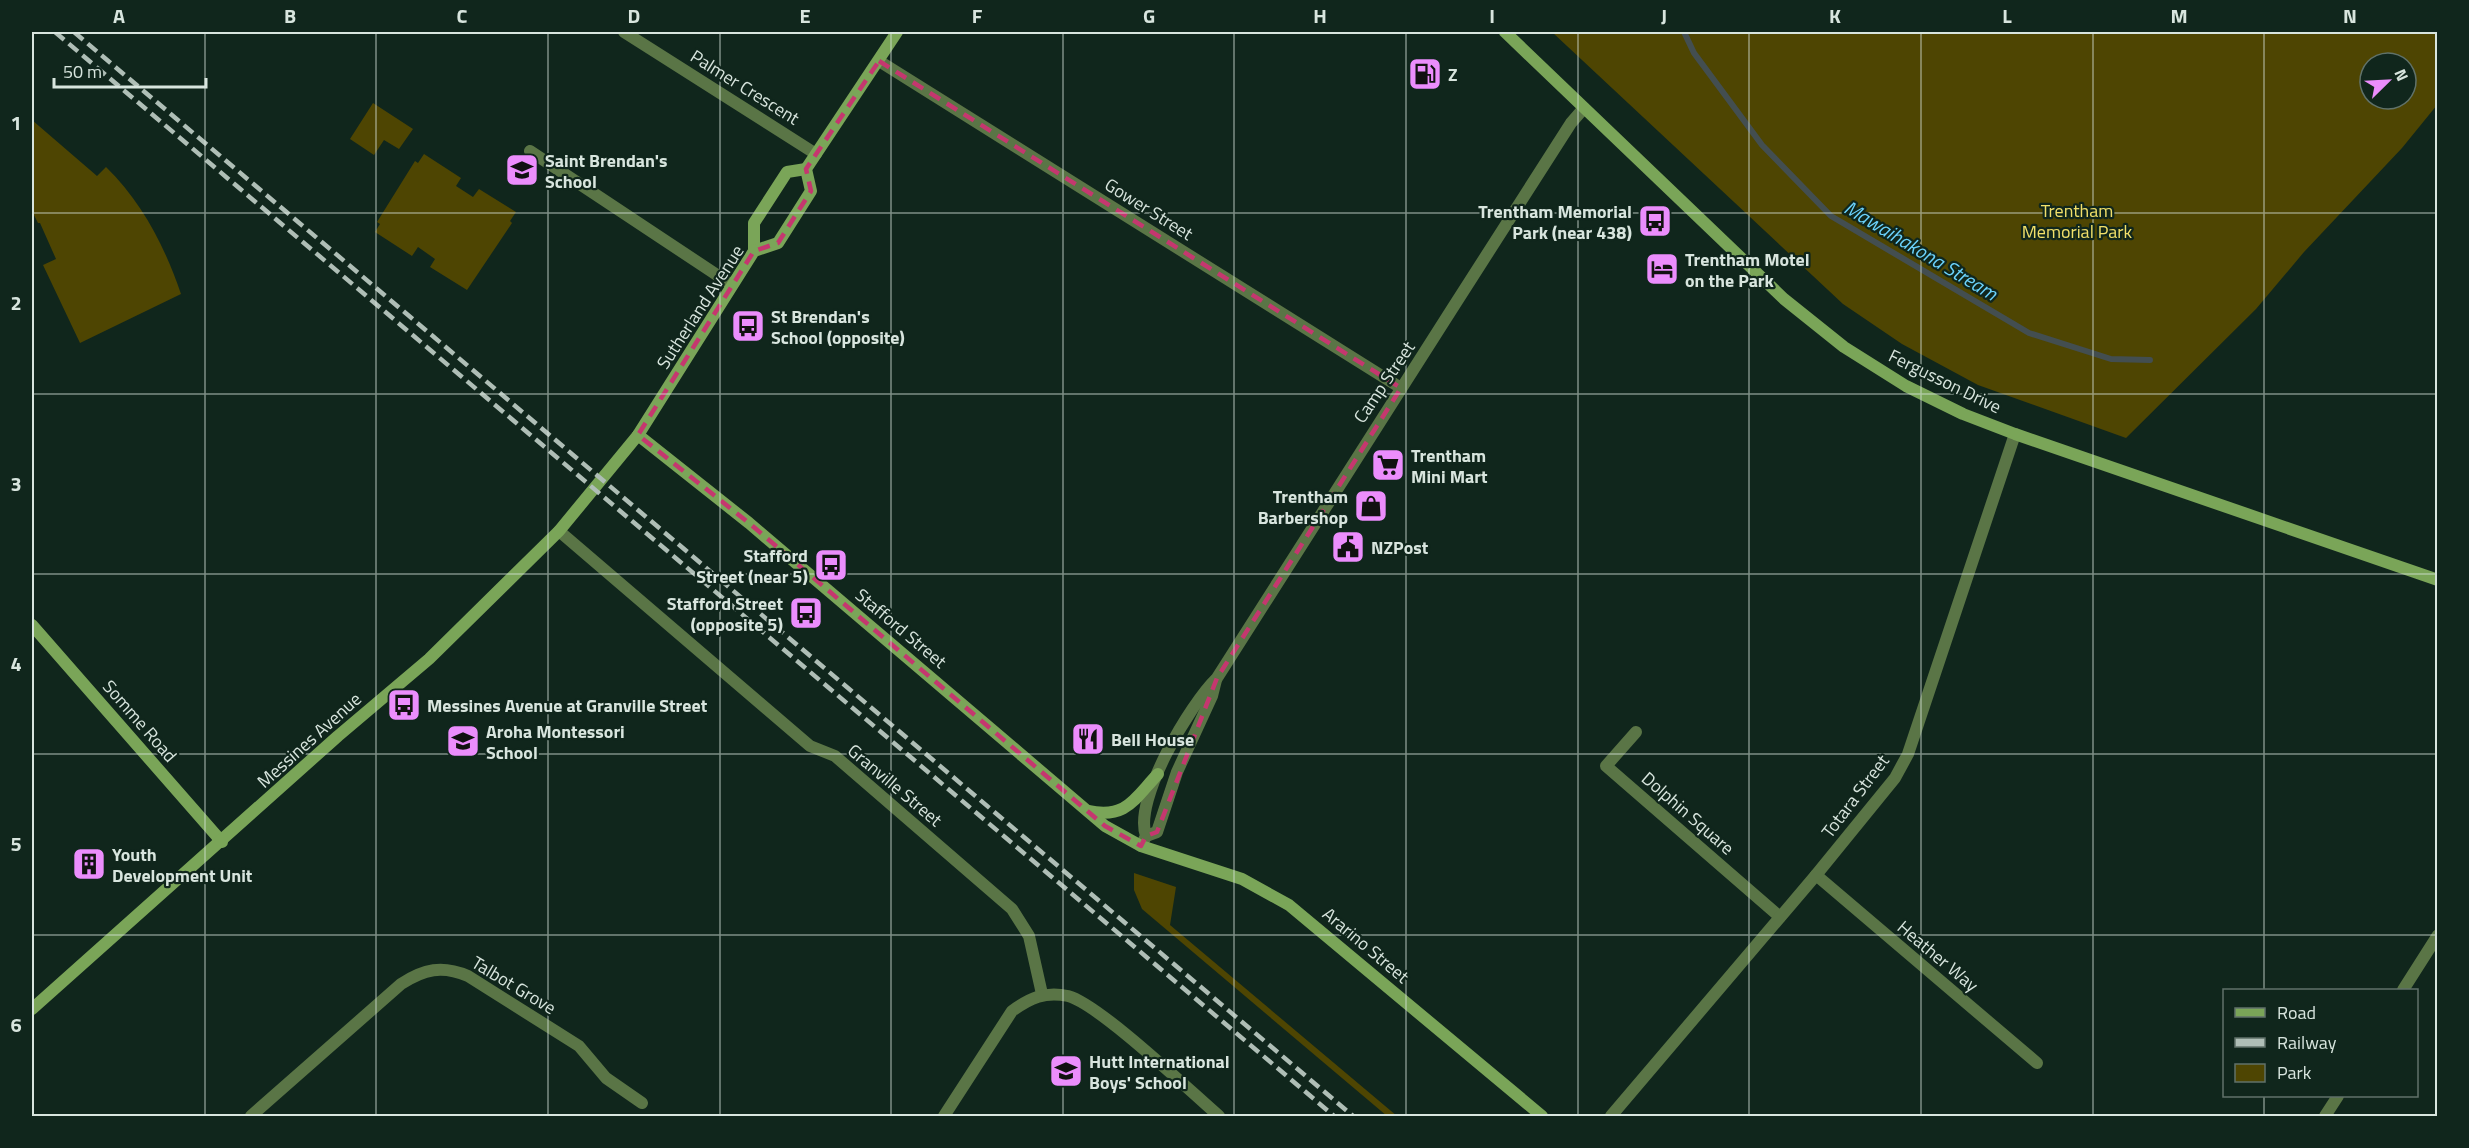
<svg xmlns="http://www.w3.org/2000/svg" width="2469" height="1148" font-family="'Titillium Web',sans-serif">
<rect width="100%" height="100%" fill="#10261c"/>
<!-- green -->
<g fill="#4e4502" fill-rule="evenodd">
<path d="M1552,32H2437V105L2402,148L2304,252L2256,309L2126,438L1978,385L1902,344L1843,304ZM2370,63H2406V99H2370Z"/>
<polygon points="373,103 413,129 399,149 384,140 374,155 350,139"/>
<path d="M32,120L97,176L106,167C142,202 165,247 181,294L80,343L43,265L56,259L40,223H38L32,211Z"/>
<polygon points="424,154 461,178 456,186 473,197 479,189 516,212 510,221 512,223 467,290 430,267 435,259 418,247 412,256 375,232 380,224 377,222 415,161 418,163"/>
<polygon points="1134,873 1176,887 1170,925 1397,1116 1387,1116 1142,909 1134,890"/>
</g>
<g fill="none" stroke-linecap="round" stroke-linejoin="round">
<!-- stream -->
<polyline stroke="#434e50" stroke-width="6" points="1684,32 1694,53 1762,145 1831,216 2029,333 2111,359 2150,360"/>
<!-- street -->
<g stroke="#5a7546" stroke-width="12">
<polyline points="624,32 816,154"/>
<polyline points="879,61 1401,388"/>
<polyline points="530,151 732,285"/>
<polyline points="559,531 810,746 835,756 1012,909 1029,936 1042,994"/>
<polyline points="1636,732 1606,766 1780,917"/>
<polyline points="1146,836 1157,832 1177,772 1212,696 1216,680"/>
<path d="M1141,846L1146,836C1133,800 1190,704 1217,678C1334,492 1453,308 1571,123L1584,108"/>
<polyline points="1816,875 2037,1063"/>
<polyline points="2403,990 2438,935"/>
<path d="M251,1116L401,984C424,969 442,965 468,976L579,1046L606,1078L642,1103"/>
<path d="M944,1116L1012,1011C1030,998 1045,991 1068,996C1099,1004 1190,1091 1219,1116"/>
<polyline points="1611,1116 1816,875 1895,778 1908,754 2015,434"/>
<polyline points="2325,1116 2338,1096"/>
</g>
<!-- secondary -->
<g stroke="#7aa558" stroke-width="12">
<polyline points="1505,32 1784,299 1844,347 1906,386 1963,414 2015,434 2438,580"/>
<polyline points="754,251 754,223 787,172 806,169"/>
<polyline points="638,435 749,523 1105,826 1141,846 1242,879 1289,905 1542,1116"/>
<polyline points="32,625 222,842"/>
<path d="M1088,811C1127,819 1134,799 1158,774"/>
<polyline points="32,1009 338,736 429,659 559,531 638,435 754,251 778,243 811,191 806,169 897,32"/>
</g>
<!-- rail -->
<g stroke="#afbeb6" stroke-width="4.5" stroke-dasharray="12 6" stroke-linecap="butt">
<polyline points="55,32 1334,1116"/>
<polyline points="74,32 1353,1116"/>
</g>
</g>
<!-- marked area -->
<path fill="none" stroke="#c5376f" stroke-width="4.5" stroke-dasharray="12 8" stroke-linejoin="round" d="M879,61L1401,388L1217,678L1157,832L1146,836L1141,846L1105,826L749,523L638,435L754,251L778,243L811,191L806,169Z"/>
<!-- grid -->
<path fill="none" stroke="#d8e5de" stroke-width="1.5" stroke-opacity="0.55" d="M205,32V1116M376,32V1116M548,32V1116M720,32V1116M891,32V1116M1063,32V1116M1234,32V1116M1406,32V1116M1578,32V1116M1749,32V1116M1921,32V1116M2093,32V1116M2264,32V990M32,213H2438M32,394H2438M32,574H2438M32,754H2438M32,935H2438M2264,1096V1116"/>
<!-- icons -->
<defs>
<symbol id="fuel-square" viewBox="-11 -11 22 22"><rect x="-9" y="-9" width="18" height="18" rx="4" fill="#eb8dfc" stroke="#10261c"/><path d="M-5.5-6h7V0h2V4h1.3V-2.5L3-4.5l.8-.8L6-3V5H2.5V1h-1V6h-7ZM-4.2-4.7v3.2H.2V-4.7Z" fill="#111"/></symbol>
<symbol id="school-square" viewBox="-11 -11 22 22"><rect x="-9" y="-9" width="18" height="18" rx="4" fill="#eb8dfc" stroke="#10261c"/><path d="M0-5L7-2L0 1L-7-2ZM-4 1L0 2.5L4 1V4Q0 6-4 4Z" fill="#111"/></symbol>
<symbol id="bus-square" viewBox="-11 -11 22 22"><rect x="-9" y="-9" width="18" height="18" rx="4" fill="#eb8dfc" stroke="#10261c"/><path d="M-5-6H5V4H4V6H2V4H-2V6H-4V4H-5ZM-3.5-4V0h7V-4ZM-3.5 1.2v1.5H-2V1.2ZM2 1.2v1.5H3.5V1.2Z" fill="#111"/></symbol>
<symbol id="hotel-square" viewBox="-11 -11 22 22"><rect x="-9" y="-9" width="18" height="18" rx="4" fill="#eb8dfc" stroke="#10261c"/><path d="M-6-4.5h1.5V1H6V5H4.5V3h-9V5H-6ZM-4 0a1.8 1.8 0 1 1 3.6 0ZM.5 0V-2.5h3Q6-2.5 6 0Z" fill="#111"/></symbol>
<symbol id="supermarket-square" viewBox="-11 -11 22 22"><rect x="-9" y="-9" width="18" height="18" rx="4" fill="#eb8dfc" stroke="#10261c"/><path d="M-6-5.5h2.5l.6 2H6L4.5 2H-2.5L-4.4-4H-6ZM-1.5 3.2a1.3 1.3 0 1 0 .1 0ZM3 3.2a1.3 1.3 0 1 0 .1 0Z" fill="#111"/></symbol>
<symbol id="shop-square" viewBox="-11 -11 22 22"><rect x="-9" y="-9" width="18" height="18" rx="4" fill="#eb8dfc" stroke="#10261c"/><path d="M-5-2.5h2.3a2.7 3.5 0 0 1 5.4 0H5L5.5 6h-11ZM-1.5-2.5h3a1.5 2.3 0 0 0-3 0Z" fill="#111"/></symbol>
<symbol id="civic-square" viewBox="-11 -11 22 22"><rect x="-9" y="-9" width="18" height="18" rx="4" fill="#eb8dfc" stroke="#10261c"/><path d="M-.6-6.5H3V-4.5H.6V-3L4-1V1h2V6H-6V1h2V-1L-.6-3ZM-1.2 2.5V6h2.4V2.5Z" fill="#111"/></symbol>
<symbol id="restaurant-square" viewBox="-11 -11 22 22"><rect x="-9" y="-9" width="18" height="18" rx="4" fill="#eb8dfc" stroke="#10261c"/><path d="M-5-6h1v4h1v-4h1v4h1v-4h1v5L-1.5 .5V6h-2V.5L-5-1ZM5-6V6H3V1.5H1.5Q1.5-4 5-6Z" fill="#111"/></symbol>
<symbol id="building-square" viewBox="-11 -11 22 22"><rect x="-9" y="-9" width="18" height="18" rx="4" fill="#eb8dfc" stroke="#10261c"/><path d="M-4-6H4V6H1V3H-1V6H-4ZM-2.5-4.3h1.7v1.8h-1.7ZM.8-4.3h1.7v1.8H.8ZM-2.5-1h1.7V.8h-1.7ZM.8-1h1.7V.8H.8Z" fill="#111"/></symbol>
</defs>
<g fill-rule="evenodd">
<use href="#fuel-square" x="1406" y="55" width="38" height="38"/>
<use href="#school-square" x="503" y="151" width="38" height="38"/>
<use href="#bus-square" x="1636" y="202" width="38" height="38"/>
<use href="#hotel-square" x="1643" y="250" width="38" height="38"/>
<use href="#bus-square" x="729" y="307" width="38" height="38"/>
<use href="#supermarket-square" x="1369" y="446" width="38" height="38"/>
<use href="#shop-square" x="1352" y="487" width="38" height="38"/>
<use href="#civic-square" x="1329" y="528" width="38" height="38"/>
<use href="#bus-square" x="812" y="546" width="38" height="38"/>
<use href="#bus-square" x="787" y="594" width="38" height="38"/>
<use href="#bus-square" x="385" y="686" width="38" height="38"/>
<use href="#restaurant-square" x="1069" y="720" width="38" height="38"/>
<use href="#school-square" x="444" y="722" width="38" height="38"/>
<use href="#building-square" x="70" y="845" width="38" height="38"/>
<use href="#school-square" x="1047" y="1052" width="38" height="38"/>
</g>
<g text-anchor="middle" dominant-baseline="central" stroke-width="4.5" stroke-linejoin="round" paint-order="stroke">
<!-- poi labels -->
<g font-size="18" font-weight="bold" fill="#d8e5de" stroke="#10261c" text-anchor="start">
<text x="1448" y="74">Z</text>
<text x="545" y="160">Saint Brendan's<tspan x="545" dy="21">School</tspan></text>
<text x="1632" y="211" text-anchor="end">Trentham Memorial<tspan x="1632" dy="21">Park (near 438)</tspan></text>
<text x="1685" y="259">Trentham Motel<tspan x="1685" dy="21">on the Park</tspan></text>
<text x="771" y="316">St Brendan's<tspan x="771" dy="21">School (opposite)</tspan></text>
<text x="1411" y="455">Trentham<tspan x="1411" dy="21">Mini Mart</tspan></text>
<text x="1348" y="496" text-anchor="end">Trentham<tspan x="1348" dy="21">Barbershop</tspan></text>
<text x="1371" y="547">NZPost</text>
<text x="808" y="555" text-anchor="end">Stafford<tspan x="808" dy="21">Street (near 5)</tspan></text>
<text x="783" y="603" text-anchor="end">Stafford Street<tspan x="783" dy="21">(opposite 5)</tspan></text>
<text x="427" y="705">Messines Avenue at Granville Street</text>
<text x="486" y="731">Aroha Montessori<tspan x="486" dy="21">School</tspan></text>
<text x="1111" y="739">Bell House</text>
<text x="112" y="854">Youth<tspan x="112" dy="21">Development Unit</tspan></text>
<text x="1089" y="1061">Hutt International<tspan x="1089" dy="21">Boys' School</tspan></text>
</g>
<!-- street labels -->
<g font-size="18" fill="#d8e5de" stroke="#10261c">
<text transform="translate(745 87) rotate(32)">Palmer Crescent</text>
<text transform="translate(1149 209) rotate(32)">Gower Street</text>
<text transform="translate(700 307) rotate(-57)">Sutherland Avenue</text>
<text transform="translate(1945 381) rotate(26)">Fergusson Drive</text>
<text transform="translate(1384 382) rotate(-56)">Camp Street</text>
<text transform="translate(901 628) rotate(40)">Stafford Street</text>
<text transform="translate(140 721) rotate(49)">Somme Road</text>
<text transform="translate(309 740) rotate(-42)">Messines Avenue</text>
<text transform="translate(895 785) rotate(40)">Granville Street</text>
<text transform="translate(1855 796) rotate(-53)">Totara Street</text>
<text transform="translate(1688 813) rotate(41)">Dolphin Square</text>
<text transform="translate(1366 945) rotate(40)">Ararino Street</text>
<text transform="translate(1938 956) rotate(40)">Heather Way</text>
<text transform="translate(514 985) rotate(31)">Talbot Grove</text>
</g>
<!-- park labels -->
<g font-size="18" fill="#f1e06a" stroke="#10261c">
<text x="2077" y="210">Trentham<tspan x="2077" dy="21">Memorial Park</tspan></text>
</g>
<!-- water labels -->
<g font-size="20" font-style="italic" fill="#6bd2fb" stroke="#10261c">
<text transform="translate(1921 250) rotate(31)">Mawaihakona Stream</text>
</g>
</g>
<!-- border -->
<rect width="2469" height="1148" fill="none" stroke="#10261c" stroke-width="66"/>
<!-- legend -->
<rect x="2223" y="989" width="195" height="108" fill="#10261c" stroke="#60726a" stroke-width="1.5"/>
<rect x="2235" y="1008" width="30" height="9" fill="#7aa558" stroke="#60726a" stroke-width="1.5"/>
<text x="2277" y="1019" font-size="18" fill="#d8e5de">Road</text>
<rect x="2235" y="1038" width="30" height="9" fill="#afbeb6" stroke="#60726a" stroke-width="1.5"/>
<text x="2277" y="1049" font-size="18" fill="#d8e5de">Railway</text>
<rect x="2235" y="1064" width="30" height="18" fill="#4e4502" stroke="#60726a" stroke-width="1.5"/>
<text x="2277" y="1079" font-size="18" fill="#d8e5de">Park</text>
<!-- north arrow -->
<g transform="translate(2388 81) rotate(66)"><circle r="28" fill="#10261c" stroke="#60726a" stroke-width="1.5"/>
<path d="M0-4.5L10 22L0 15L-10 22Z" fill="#eb8dfc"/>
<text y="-9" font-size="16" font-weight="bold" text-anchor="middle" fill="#d8e5de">N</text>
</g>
<!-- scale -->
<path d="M54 78v9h152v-9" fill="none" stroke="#d8e5de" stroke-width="3"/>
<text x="63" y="78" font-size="18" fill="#d8e5de" stroke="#10261c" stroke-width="4.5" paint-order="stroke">50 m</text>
<rect x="33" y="33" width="2403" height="1082" fill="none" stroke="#d8e5de" stroke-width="2"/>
<g font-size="20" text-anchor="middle" font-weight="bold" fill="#d8e5de">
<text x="119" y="23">A</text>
<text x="290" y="23">B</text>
<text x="462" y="23">C</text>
<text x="634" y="23">D</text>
<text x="805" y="23">E</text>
<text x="977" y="23">F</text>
<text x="1149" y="23">G</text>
<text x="1320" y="23">H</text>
<text x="1492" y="23">I</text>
<text x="1664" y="23">J</text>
<text x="1835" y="23">K</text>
<text x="2007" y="23">L</text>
<text x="2179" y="23">M</text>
<text x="2350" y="23">N</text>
<text x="16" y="130">1</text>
<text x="16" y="310">2</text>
<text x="16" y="491">3</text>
<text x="16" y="671">4</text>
<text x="16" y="851">5</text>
<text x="16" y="1032">6</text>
</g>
</svg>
